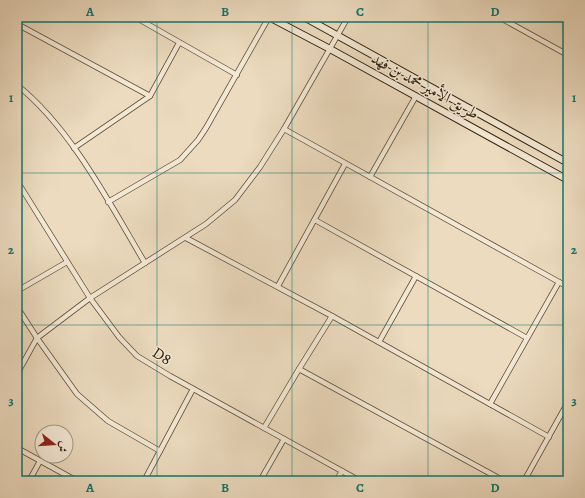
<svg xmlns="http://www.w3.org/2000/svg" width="585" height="498" font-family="Alegreya,Amiri,serif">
<rect width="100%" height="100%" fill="#ecdbbf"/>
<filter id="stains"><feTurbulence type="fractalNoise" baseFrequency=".005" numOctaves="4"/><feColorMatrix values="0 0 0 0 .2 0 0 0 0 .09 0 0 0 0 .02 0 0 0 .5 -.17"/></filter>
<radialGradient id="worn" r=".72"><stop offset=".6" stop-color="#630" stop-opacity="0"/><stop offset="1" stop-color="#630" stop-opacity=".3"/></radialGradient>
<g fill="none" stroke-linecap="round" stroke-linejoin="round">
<defs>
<g id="street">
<polyline points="135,17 237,75"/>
<polyline points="499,17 568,55"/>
<polyline points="17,24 150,96"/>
<path d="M17,85C71,128 110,204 145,263"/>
<polyline points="284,129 568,287"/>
<polyline points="74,148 150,96 179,43"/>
<polyline points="370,177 416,96"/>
<polyline points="17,181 90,298 119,337 137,356 170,376 360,481"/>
<polyline points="108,202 180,160 198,140 206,128 269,17"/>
<polyline points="315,220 527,338"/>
<polyline points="186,238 332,316 549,437"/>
<polyline points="278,286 345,164"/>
<polyline points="17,291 67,262"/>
<polyline points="17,307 37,338 77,394 108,421 160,451"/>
<polyline points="332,316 299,369 504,481"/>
<polyline points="379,342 416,276"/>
<polyline points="17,374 37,338 90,298 206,224 235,200 260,167 284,129 348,17"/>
<polyline points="490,404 559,282"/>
<polyline points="264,428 299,369"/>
<polyline points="17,448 77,481"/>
<polyline points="29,481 40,461"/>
<polyline points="144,481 193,389"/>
<polyline points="260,481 284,439"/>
<polyline points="336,481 342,471"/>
<polyline points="524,481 568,402"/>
</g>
<g id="secondary">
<polyline points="269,17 330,49 568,180"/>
<polyline points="304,17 568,163"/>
</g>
</defs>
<!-- street casing -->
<use href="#street" stroke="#604f39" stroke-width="6"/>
<!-- secondary casing -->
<use href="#secondary" stroke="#32200c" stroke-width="8"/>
<!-- street -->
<use href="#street" stroke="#f3e8d5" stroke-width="4.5"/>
<!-- secondary -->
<use href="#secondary" stroke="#f3e8d5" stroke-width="6"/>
</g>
<!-- grid -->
<path fill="none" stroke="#0f766e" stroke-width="1" stroke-opacity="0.55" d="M157,17V481M292,17V481M428,17V481M17,173H568M17,325H568"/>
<g text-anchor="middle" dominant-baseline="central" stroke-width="3" stroke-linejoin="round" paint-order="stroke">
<!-- street labels -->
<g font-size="16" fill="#32200c" stroke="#f3e8d5">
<text transform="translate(425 86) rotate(29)">طريق الأمير محمد بن فهد</text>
<text transform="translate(162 356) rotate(32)">D8</text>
</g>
</g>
<!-- margin -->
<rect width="585" height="498" fill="none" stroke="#ecdbbf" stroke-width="44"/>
<!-- north arrow -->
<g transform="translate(54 444) rotate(107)"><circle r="19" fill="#f3e8d5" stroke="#a69885"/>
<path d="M0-3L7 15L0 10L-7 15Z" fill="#8f2418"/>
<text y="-6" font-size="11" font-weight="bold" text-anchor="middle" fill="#32200c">ش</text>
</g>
<rect x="22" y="22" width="541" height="454" fill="none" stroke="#0f766e" stroke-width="1.5"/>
<g font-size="13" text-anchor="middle" font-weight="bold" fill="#0f766e">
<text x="90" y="16">A</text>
<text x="225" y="16">B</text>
<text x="360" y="16">C</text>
<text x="495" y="16">D</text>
<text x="11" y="102">1</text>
<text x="574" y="102">1</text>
<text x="11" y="254">2</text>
<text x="574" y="254">2</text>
<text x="11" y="405">3</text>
<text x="574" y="405">3</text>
<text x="90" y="492">A</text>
<text x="225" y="492">B</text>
<text x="360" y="492">C</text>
<text x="495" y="492">D</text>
</g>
<rect width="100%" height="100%" filter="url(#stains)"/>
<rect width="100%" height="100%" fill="url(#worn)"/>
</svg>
